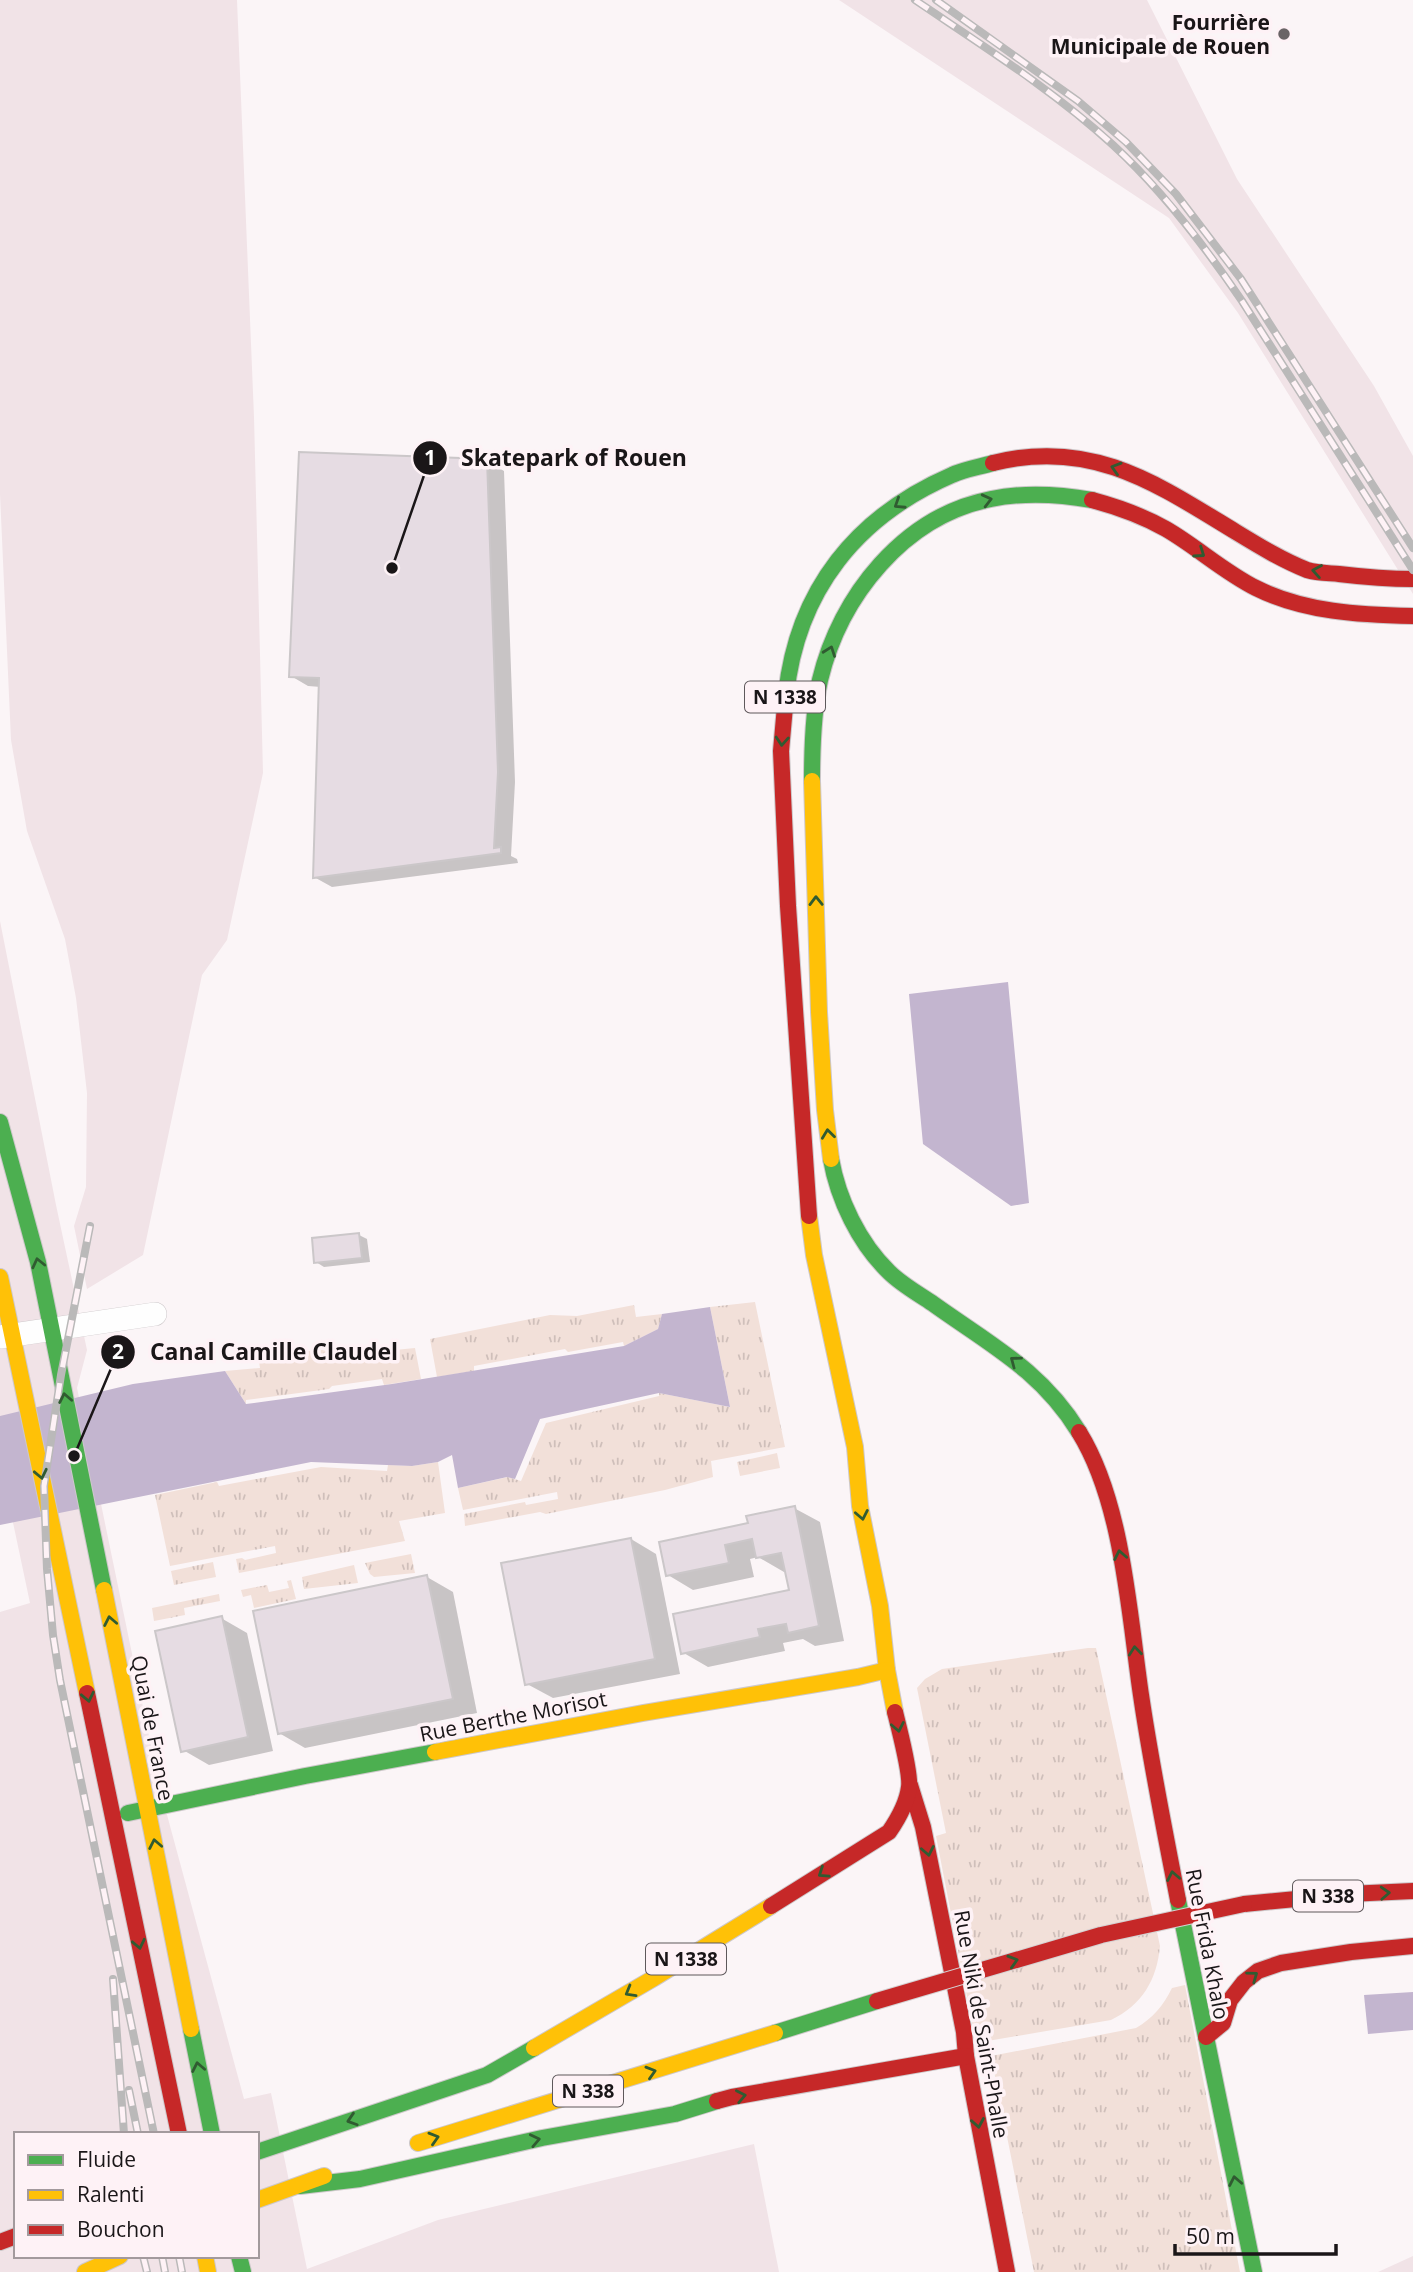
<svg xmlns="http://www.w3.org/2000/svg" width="1413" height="2272" font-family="'Open Sans',sans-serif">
<defs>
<pattern id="grass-tufts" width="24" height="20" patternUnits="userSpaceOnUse" patternTransform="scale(1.75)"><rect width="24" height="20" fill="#f2e0d9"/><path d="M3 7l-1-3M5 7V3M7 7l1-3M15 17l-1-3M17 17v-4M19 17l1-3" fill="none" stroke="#cfbfba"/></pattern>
</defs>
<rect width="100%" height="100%" fill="#fbf5f7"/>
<!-- built -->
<g fill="#f1e3e7" fill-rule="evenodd">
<polygon points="0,0 237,0 254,417 263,773 227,940 202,975 143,1255 87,1289 74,1226 86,1187 87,1093 76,998 65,939 27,831 11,740 0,494"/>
<polygon points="839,0 1147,0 1237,179 1374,386 1413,456 1413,594 1238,313 1169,218"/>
<path d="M0,921L56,1205L87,1350L77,1388L160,1789L244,2099L271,2093L307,2269L438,2220L754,2144L779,2272H0V1612L30,1603L0,1461ZM16,2134H257V2256H16Z"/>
<polygon points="1413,2256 1413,2272 1378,2272"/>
</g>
<!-- grass -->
<g fill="url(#grass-tufts)">
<polygon points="755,1302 785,1447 711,1461 713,1477 665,1490 546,1514 540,1512 465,1526 464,1514 525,1502 526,1505 558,1499 557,1492 463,1510 458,1488 508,1477 521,1481 546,1423 659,1396 659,1393 730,1407 710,1307"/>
<polygon points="634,1305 636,1317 662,1314 658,1329 624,1346 623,1342 568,1352 565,1349 474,1366 474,1371 437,1377 430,1339 550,1315 577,1316"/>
<polygon points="373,1345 374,1352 415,1348 421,1379 384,1385 382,1379 332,1386 329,1389 246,1400 246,1404 225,1371 260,1368 258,1355 333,1349 338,1356 359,1354 360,1347"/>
<polygon points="777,1453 780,1468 740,1476 737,1462"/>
<polygon points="438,1462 445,1513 399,1521 405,1541 239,1573 236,1559 242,1558 245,1560 276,1553 275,1546 170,1566 155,1495 217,1482 219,1486 321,1467 387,1471 388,1465 412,1466"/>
<polygon points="411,1554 415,1573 374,1577 370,1574 365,1563"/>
<polygon points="213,1562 216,1577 174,1585 171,1571"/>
<polygon points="354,1565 358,1583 304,1589 302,1577"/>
<polygon points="291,1580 296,1599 254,1608 251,1595 243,1597 241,1590 267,1585 269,1592 289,1588 287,1581"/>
<polygon points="219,1594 220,1601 184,1608 185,1615 154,1621 152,1608"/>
<path d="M1088,1648H1096L1160,1946C1157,1980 1142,2005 1111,2020L976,2043L936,1836L946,1833L917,1688L925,1679L942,1669Z"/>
<path d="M1185,1985L1240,2272H1034L991,2056L1136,2028C1153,2018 1163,2006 1172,1988Z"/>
</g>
<!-- water -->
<g fill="#c3b5cf">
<polygon points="1008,982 1029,1203 1011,1206 923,1144 909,994"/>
<polygon points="710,1307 730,1407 659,1393 540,1419 515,1479 507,1477 458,1488 452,1455 438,1462 412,1466 311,1462 0,1525 0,1416 133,1384 225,1371 246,1404 392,1384 624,1346 658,1329 662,1314"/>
<polygon points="1413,1992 1413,2030 1368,2034 1364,1995"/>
</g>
<!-- shadow -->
<g fill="#0003">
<polygon points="487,461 504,471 515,782 511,856 517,859 518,863 332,887 314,877 321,687 308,686 291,676"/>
<polygon points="359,1235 367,1239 370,1262 324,1267 316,1262"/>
<polygon points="794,1508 820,1522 844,1641 815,1646 803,1639 783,1643 785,1651 708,1667 682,1652 791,1591 787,1572 784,1572 758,1557 750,1559 754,1577 693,1590 668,1575 750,1525"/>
<polygon points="631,1539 656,1554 680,1674 553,1698 527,1684"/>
<polygon points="427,1577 453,1592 477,1713 305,1748 279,1733"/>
<polygon points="221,1618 247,1633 273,1751 209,1765 183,1750"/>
</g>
<!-- building -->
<g fill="#e6dce3" stroke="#cbc7c9" stroke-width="2">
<polygon points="299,452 487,459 498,772 494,848 501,847 501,853 313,878 319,678 289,677"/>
<polygon points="359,1233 362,1258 314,1263 312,1238"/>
<polygon points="795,1506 819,1626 788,1633 786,1624 758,1629 760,1637 681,1654 673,1614 789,1590 781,1553 756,1558 752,1539 725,1545 729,1563 666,1576 659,1542 748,1523 746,1516"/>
<polygon points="631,1538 655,1659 525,1685 501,1563"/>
<polygon points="427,1575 453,1699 278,1734 253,1611"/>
<polygon points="222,1616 248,1737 181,1752 155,1631"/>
</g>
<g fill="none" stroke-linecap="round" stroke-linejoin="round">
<defs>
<polyline id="street" points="0,1337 155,1314"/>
<g id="fast">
<path d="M786,695C797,590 857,516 952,475C965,469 980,467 993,463"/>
<path d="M812,781C812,747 813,712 820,680C840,596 904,516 991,499C1025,492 1058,494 1092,500"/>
<polyline points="0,1122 38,1262 104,1590"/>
<path d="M831,1159C838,1199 859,1243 889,1272C901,1284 917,1293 932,1303C989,1344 1041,1370 1079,1432"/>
<polyline points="128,1813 305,1776 435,1752"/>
<polyline points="1178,1900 1254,2272"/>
<polyline points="191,2029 212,2134"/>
<polyline points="775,2033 877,2001"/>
<polyline points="257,2152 487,2075 534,2048"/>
<polyline points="300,2186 360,2179 542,2138 675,2114 717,2101"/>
<polyline points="239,2256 243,2272"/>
</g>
<g id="slow">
<polyline points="812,781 819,1012 825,1110 831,1159"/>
<polyline points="809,1216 814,1255 855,1447 860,1506 880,1606 887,1670 895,1712"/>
<polyline points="0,1277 87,1693"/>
<polyline points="104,1590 191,2029"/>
<polyline points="435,1752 643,1713 858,1677 887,1670"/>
<polyline points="534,2048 654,1978 771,1906"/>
<polyline points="418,2143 775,2033"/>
<polyline points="257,2200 324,2176"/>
<polyline points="205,2256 208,2272"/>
<polyline points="85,2272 120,2256"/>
</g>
<g id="jam">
<path d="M993,463C1092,438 1157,484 1236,532C1259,546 1282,560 1307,570C1317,573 1328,573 1339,574C1364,577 1388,579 1413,579"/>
<path d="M1092,500C1118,507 1143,516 1166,529C1197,547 1224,572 1256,588C1304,612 1360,615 1413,616"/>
<polyline points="786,695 781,751 788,906 809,1216"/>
<path d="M1079,1432C1123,1503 1129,1614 1141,1695C1151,1764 1165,1832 1178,1900"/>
<polyline points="87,1693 179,2134"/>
<polyline points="910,1785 923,1827 964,2032 966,2056 1007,2272"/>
<polyline points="1244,1904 1348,1894 1413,1891"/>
<path d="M771,1906L889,1832C898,1819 907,1803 909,1787C911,1774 899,1728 895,1712"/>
<polyline points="1206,2037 1223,2023 1230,2000 1244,1982 1258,1971 1281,1963 1351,1952 1413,1946"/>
<polyline points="717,2101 732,2097 966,2056"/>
<polyline points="0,2242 16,2236"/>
</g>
</defs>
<!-- street casing -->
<use href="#street" stroke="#cdc8ca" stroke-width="24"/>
<!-- fast casing -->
<use href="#fast" stroke="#cdc8ca" stroke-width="18"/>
<!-- slow casing -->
<use href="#slow" stroke="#cdc8ca" stroke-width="18"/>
<!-- jam casing -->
<use href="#jam" stroke="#cdc8ca" stroke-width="18"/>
<!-- street -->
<use href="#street" stroke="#fefefe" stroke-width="23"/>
<!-- fast -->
<use href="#fast" stroke="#4caf50" stroke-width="16"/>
<!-- slow -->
<use href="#slow" stroke="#ffc107" stroke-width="16"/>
<!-- jam -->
<use href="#jam" stroke="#c62828" stroke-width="16"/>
<defs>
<g id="rail">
<path d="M915,0C983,46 1053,90 1113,145C1163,191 1204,245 1242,301L1413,570"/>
<polyline points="936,0 1078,101 1126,142 1176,194 1241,279 1413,548"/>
<polyline points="90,1226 61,1375 44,1486 47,1569 53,1635 60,1680 154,2134"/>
<polyline points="113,1979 124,2134"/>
<polyline points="129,2090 138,2134"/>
<polyline points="143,2256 147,2272"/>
<polyline points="162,2256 165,2272"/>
<polyline points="179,2256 182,2272"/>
</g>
</defs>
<!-- rail casing -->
<use href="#rail" stroke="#bab9b9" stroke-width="8"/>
<!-- rail -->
<use href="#rail" stroke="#fef2f6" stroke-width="5" stroke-dasharray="16" stroke-linecap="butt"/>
<defs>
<polyline id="jam-bridge" points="877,2001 1101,1935 1244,1904"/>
</defs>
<!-- jam-bridge casing -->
<use href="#jam-bridge" stroke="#d4d1d2" stroke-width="18" stroke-linecap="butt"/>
<!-- jam-bridge -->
<use href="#jam-bridge" stroke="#c62828" stroke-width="16"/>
</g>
<!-- one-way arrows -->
<defs><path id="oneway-chevron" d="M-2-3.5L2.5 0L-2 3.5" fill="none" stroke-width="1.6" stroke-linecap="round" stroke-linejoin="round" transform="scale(1.75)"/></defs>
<g stroke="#305b31">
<use href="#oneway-chevron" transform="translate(1116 468) rotate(-163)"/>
<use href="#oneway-chevron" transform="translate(987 500) rotate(-14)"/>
<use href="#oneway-chevron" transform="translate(899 504) rotate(147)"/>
<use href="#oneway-chevron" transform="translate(1200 553) rotate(35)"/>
<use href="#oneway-chevron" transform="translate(1317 571) rotate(-170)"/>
<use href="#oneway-chevron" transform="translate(830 651) rotate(-70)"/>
<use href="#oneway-chevron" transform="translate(782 741) rotate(94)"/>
<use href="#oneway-chevron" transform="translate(816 901) rotate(-91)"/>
<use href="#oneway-chevron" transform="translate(828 1134) rotate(-97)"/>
<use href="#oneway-chevron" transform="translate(38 1263) rotate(-103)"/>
<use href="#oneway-chevron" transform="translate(1015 1361) rotate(-143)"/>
<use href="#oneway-chevron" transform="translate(65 1398) rotate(-101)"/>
<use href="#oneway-chevron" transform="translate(41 1474) rotate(78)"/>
<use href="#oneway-chevron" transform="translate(862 1515) rotate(79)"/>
<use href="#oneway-chevron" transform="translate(1120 1555) rotate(-101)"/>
<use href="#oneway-chevron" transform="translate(110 1621) rotate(-101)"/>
<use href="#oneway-chevron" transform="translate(1135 1651) rotate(-96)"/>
<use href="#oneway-chevron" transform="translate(88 1697) rotate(78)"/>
<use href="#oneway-chevron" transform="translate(898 1727) rotate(79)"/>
<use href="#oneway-chevron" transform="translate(155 1844) rotate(-101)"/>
<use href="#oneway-chevron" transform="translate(928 1851) rotate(79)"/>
<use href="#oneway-chevron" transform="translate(823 1873) rotate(146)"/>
<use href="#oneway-chevron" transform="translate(1173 1876) rotate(-101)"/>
<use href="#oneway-chevron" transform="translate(1385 1893) rotate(-3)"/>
<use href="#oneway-chevron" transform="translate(139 1944) rotate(78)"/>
<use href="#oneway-chevron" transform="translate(1013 1961) rotate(-17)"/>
<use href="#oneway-chevron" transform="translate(1253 1976) rotate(-36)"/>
<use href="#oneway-chevron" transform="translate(630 1992) rotate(150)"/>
<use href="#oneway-chevron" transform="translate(198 2067) rotate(-101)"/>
<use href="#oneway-chevron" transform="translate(651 2072) rotate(-17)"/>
<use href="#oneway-chevron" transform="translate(741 2096) rotate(-11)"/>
<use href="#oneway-chevron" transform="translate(352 2120) rotate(162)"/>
<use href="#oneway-chevron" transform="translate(978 2123) rotate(80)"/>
<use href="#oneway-chevron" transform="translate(434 2138) rotate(-17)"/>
<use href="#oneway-chevron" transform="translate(535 2140) rotate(-12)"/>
<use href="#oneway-chevron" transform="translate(1235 2181) rotate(-101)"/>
</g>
<!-- markers -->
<circle fill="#696466" stroke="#fef2f6" stroke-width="2.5" cx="1284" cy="34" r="7"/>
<g text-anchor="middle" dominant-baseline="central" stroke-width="7" stroke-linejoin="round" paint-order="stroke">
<!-- shield labels -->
<g fill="#fef2f6" stroke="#5e585b" stroke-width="2">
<rect x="745" y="681.5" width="80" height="31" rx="5"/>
<rect x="1293" y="1880.5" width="70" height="31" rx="5"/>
<rect x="646" y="1943.5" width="80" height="31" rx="5"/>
<rect x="553" y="2075.5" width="70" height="31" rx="5"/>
</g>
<g font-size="19" font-weight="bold" fill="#1a1618">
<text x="785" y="697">N 1338</text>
<text x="1328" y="1896">N 338</text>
<text x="686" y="1959">N 1338</text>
<text x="588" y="2091">N 338</text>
</g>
<!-- poi labels -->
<g font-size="21" font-weight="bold" fill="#1a1618" stroke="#fef2f6" text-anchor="end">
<text x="1270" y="22">Fourrière<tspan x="1270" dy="24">Municipale de Rouen</tspan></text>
</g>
<!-- street labels -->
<g font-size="21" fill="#1a1618" stroke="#fef2f6">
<text transform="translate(513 1716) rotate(-11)">Rue Berthe Morisot</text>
<text transform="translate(153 1728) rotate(79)">Quai de France</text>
<text transform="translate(1208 1944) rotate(79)">Rue Frida Khalo</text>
<text transform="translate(982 2024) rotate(80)">Rue Niki de Saint-Phalle</text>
</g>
</g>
<!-- callouts -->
<path fill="none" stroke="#1a1618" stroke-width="2.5" d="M392 568L430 458M74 1456L118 1352"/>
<g fill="#1a1618" stroke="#fef2f6" stroke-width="2.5">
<circle cx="392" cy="568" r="7"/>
<circle cx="74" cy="1456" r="7"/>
<circle cx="430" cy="458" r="18"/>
<circle cx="118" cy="1352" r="18"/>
</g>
<g font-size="21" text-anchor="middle" font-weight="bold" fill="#fff">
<text x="430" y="465">1</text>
<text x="118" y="1359">2</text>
</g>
<g font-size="23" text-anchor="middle" font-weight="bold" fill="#1a1618" stroke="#fef2f6" stroke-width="7" stroke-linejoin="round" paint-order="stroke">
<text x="574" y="466">Skatepark of Rouen</text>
<text x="274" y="1360">Canal Camille Claudel</text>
</g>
<!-- legend -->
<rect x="14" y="2132" width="245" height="126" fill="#fef2f6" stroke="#a39a9d" stroke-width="2"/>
<rect x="28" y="2155" width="35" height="10" fill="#4caf50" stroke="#a39a9d" stroke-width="2"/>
<text x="77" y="2167" font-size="21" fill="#1a1618">Fluide</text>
<rect x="28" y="2190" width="35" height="10" fill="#ffc107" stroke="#a39a9d" stroke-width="2"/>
<text x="77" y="2202" font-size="21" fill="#1a1618">Ralenti</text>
<rect x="28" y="2225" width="35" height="10" fill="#c62828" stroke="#a39a9d" stroke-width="2"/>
<text x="77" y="2237" font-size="21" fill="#1a1618">Bouchon</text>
<!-- scale -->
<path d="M1175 2244v10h161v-10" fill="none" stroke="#1a1618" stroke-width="3.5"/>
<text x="1186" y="2244" font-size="21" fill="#1a1618" stroke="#fef2f6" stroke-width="5" paint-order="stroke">50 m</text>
</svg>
